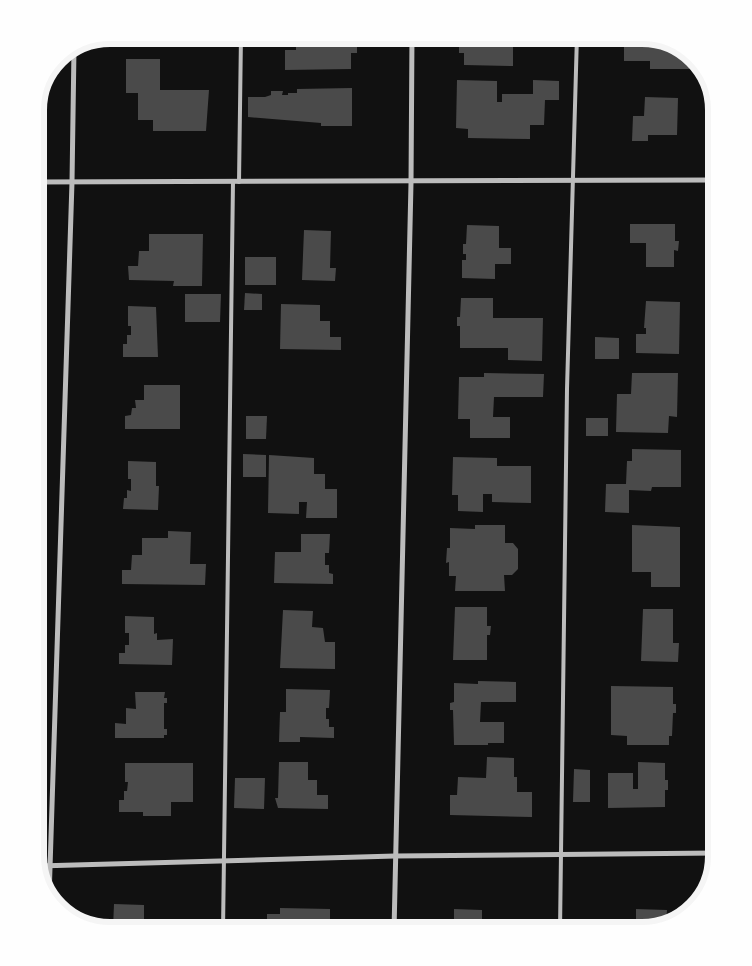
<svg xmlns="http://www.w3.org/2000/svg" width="752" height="966" font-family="Lato,sans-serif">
<rect width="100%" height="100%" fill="#111"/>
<!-- building -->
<g fill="#4a4a4a">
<polygon points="296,35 357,35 357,53 351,53 351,69 285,70 285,50 296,50"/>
<polygon points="459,35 507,35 507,45 513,45 513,66 464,65 464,53 459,53"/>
<polygon points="624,35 646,35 680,45 682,48 679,48 679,53 689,54 689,69 650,69 650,61 624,61"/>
<polygon points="126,59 160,59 160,90 209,90 206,131 153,131 153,120 138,120 138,93 126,93"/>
<polygon points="457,80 497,81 497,102 502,102 502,94 533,94 533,80 559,81 559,100 545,100 544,125 530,125 530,139 468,138 468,129 456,128"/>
<polygon points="352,88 352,126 321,126 321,123 248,117 248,97 265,97 271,95 271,91 283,91 282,95 288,95 288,93 297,93 297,89"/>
<polygon points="645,97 678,98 677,135 648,135 648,141 632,141 633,116 644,116"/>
<polygon points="630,224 675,224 675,241 679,241 678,251 674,250 674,267 646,267 646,243 630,243"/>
<polygon points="467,225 499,226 499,248 511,248 511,264 495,264 495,279 462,278 462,260 466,260 466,254 463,254 463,244 466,244"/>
<polygon points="304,230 331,231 330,268 336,268 335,281 302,280"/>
<polygon points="149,234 203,234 202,286 173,286 174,281 129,280 128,266 138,266 139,251 149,251"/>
<rect x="245" y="257" width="31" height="28"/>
<polygon points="245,293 262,294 262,310 244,310"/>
<polygon points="185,294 221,294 220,322 185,322"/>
<polygon points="461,298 493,298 493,318 543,318 542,361 508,360 508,348 460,348 460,326 457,326 457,317 460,317"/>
<polygon points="646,301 680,302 679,354 636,353 636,334 646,334 646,328 644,328"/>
<polygon points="281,304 320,305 320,321 330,321 330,337 341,337 341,350 280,349"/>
<polygon points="128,306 156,307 158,357 123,357 123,344 127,344 127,335 131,335 131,326 128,326"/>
<polygon points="595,337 619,338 619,359 595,359"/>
<polygon points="484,373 544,374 543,397 494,397 493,417 510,417 510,438 470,438 470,419 458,419 459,377 484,377"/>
<polygon points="632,373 678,373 677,417 669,416 668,433 616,432 617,394 631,394"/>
<polygon points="144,385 180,385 180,429 125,429 125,416 131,415 132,408 136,408 135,400 144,400"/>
<polygon points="246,416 267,416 266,439 246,439"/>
<rect x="586" y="418" width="22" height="18"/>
<polygon points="632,449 681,450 681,487 652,487 651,491 629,490 629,513 605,512 606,484 626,484 627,461 632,461"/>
<polygon points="243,454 266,455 266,477 243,477"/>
<polygon points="269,455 314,458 314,474 325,474 325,489 337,489 337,518 306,518 307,502 299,502 299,514 268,513"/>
<polygon points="453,457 497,458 497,466 531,466 531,503 492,502 492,494 483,494 483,512 458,511 458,495 452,495"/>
<polygon points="128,461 156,462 156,486 159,486 158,510 123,509 124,498 127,498 127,490 131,491 131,479 128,479"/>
<polygon points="475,525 505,525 505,543 513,543 518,549 518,569 512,575 504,575 505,591 455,591 456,576 449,576 449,562 446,563 447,548 450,548 450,528 475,529"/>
<polygon points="632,525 680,527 680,587 651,587 651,572 632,572"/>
<polygon points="168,531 191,532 190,564 206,564 205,585 122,584 122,570 131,570 132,555 142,555 142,538 168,538"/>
<polygon points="301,534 330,534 329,553 325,553 325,565 329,565 329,573 333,574 333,584 274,583 275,552 301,552"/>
<polygon points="455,607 487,607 487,626 491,626 490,635 487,635 487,660 453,660"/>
<polygon points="643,609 673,609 673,643 679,643 678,662 641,661"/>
<polygon points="283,610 313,611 312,627 323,628 325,642 335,642 335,669 280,668"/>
<polygon points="125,616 154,617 154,634 157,633 157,640 173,639 172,665 119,664 119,653 125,653 125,645 129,645 129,633 125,633"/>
<polygon points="478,681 516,682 516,702 481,702 480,722 504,722 504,743 488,743 488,745 454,745 453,710 450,710 450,703 454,702 454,683 478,684"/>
<polygon points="611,686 673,687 673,704 676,704 676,713 673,713 672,736 669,736 669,745 627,745 627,736 611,735"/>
<polygon points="286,689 330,690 329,708 326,708 326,719 329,719 329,727 334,727 334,738 300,737 300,742 279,742 280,712 286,712"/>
<polygon points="135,692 165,692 164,698 167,698 167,703 164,703 164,729 167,729 167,735 164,735 164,738 115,738 115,723 126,724 126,708 136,709"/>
<polygon points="487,757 514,758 514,777 517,777 517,792 532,792 532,817 450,815 450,795 457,795 458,777 486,778"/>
<polygon points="279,762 308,762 308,780 317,780 317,795 328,795 328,809 278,808 275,798 278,798"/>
<polygon points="638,762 665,763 665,780 668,780 668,790 665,790 665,807 608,808 608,773 633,773 633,789 638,789"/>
<polygon points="125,763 193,763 193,802 171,802 171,816 143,816 143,812 119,812 119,800 124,800 124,791 127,791 128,782 125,782"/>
<polygon points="574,769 590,770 590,802 573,802"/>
<polygon points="235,778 265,778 264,809 234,808"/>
<polygon points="114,904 144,905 144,931 107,931 107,928 113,928"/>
<polygon points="280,908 330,909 330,924 335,924 335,931 267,931 267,914 280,914"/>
<polygon points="454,909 482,910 482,931 454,931"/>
<polygon points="636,909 667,910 666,924 636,931"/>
</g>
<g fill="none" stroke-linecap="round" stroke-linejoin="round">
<!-- service -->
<g stroke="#bcbcbc" stroke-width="4">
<polyline points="239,182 241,35"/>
<polyline points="223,931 233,182"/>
<polyline points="560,931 567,389 577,35"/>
</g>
<!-- minor -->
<g stroke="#bcbcbc" stroke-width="5">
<polyline points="35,182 717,180"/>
<polyline points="38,866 395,856 717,853"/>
<polyline points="49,899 72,182 74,49"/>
<polyline points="394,931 411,183 412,35"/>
</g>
</g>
<!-- crop -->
<path d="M0 0H752V966H0ZM110 44H642A66 66 0 0 1 708 110V856A66 66 0 0 1 642 922H110A66 66 0 0 1 44 856V110A66 66 0 0 1 110 44Z" fill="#fefefe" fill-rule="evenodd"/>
<path fill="none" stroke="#f5f5f5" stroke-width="6" d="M110 44H642A66 66 0 0 1 708 110V856A66 66 0 0 1 642 922H110A66 66 0 0 1 44 856V110A66 66 0 0 1 110 44Z"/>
</svg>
